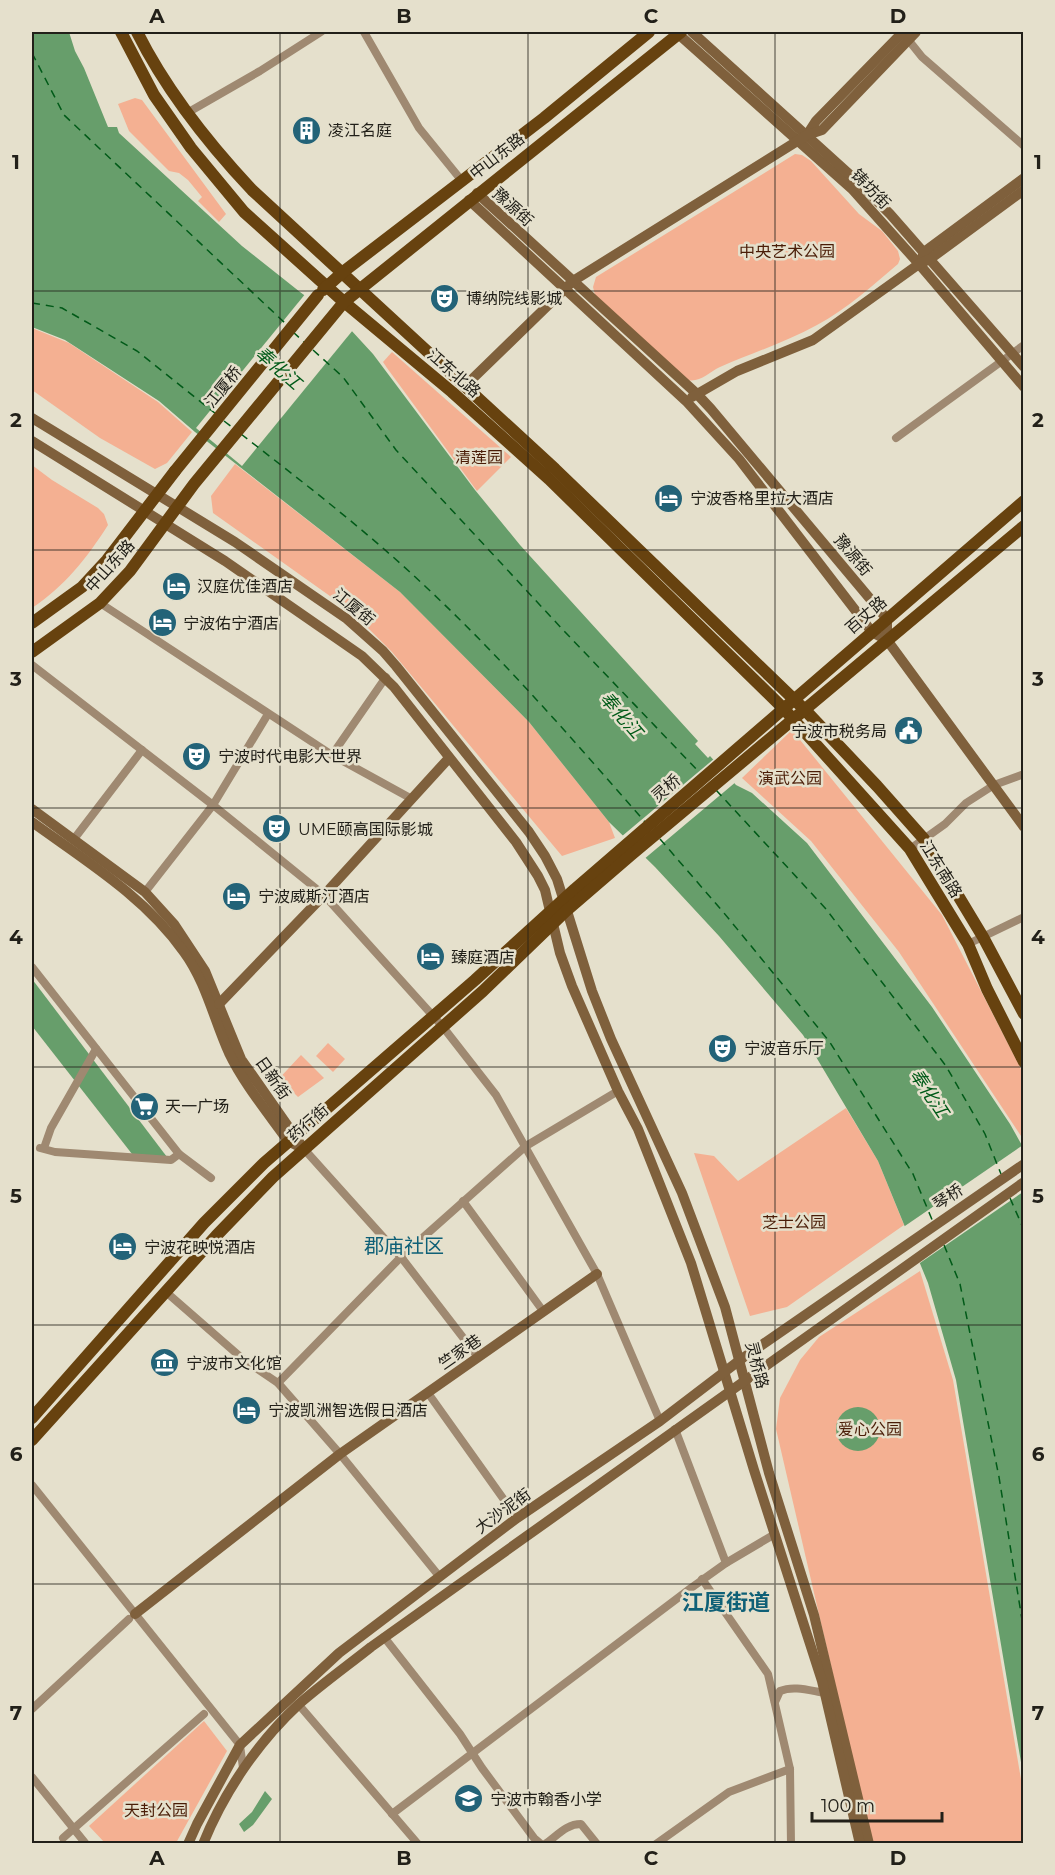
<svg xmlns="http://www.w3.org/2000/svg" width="1055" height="1875" font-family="Montserrat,'Noto Sans SC',sans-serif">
<rect width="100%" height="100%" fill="#e5e0cc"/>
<!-- green -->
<g fill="#f4b092">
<polygon points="135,98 142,100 226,214 219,222 198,201 202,197 188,180 179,173 169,171 129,131 118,104"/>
<path d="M795,154L802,155L811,161L859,214L882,231L898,251L900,259L898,264C872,286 847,309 817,325C786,342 752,353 720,367C709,372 700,383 687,380L595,295L593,287L596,277Z"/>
<polygon points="32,328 69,343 158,402 192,432 167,463 155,469 100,438 32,390"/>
<polygon points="392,352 511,457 477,491 387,368 383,362"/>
<polygon points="235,464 400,592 529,722 609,822 615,838 562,856 392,652 351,611 213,513 211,496"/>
<path d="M32,465L52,480L98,508L104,514L108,525C87,558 64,587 32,608Z"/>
<polygon points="792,730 942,915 1023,1073 1023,1139 899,952 811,841 742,778"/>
<polygon points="328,1043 345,1059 333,1072 316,1056"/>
<polygon points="301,1055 324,1078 298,1097 290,1089 283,1093 274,1084"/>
<polygon points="846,1108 878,1161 904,1225 787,1307 750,1316 694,1153 714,1156 738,1181"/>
<polygon points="920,1271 953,1380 1023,1791 1023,1843 872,1843 776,1429 780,1398 800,1360 819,1337"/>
<polygon points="204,1721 227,1751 176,1843 105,1843 89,1826"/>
</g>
<!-- water -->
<g fill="#679e6b">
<polygon points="32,32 69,32 75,51 84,68 108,127 117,127 119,133 242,246 300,292 350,329 373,354 475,490 520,545 698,741 695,744 708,758 710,756 736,785 752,793 807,843 932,1007 1010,1124 1024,1149 1023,1774 956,1380 928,1283 878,1161 803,1035 719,936 655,867 609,822 529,722 400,592 195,432 159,401 65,340 32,327"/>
<polygon points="32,979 167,1157 132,1154 32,1026"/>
<circle cx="858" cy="1429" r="22"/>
<polygon points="265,1791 272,1799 253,1825 244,1832 239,1824 252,1812"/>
</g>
<!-- pier -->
<g fill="#e5e0cc">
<polygon points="306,293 353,330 242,466 196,428"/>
<polygon points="715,758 737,781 643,860 621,837"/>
<polygon points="1023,1145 1023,1192 917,1265 902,1228"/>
</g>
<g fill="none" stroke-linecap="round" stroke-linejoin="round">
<!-- ferry -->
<g stroke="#005a18" stroke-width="1.5" stroke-dasharray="8 6" stroke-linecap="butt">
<polyline points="32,53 64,115 286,324"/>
<polyline points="32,303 62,308 137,351 216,414"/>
<polyline points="293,332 305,343"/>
<polyline points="313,350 343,377 396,450 565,632 700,773"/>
<polyline points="224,421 232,427"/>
<path d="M241,434C304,483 369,533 427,588C505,661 575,742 645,822"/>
<polyline points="716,790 826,909 946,1066 985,1134 1001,1174"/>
<polyline points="660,839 724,913 829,1041 913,1174 933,1222"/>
<polyline points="1010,1198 1024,1230"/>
<polyline points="944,1245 960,1284 999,1477 1024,1632"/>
</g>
<!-- street -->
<g stroke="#9f8971" stroke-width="8">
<polyline points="364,32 419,128 462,181"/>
<polyline points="906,37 922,57 1024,146"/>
<polyline points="187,113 260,71 321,32"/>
<polyline points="896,438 1024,345"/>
<polyline points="100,603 332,755 412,799"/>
<polyline points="32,665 213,805 324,895 443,1027 496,1095 597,1274 660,1421"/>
<polyline points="332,755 386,677"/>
<polyline points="74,839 142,750"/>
<polyline points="910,849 945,824 966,803 994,785 1024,774"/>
<polyline points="145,892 213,805 268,714"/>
<polyline points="968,944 1024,917"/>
<polyline points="32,967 179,1154 211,1178"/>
<polyline points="40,1148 55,1152 171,1160 179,1154"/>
<polyline points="44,1148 51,1128 96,1049"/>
<polyline points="304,1149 401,1257 478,1357"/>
<polyline points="463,1201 543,1311"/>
<polyline points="166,1292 244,1360 278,1383 340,1454 439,1576"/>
<polyline points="278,1383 401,1257 526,1146 618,1091"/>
<polyline points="428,1393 517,1518"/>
<polyline points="675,1429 726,1563"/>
<polyline points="32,1485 240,1745 243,1768"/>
<polyline points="702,1579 768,1674 790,1769 791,1844"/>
<polyline points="384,1637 460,1734 482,1768 534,1838 541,1844"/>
<path d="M775,1702L780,1691C794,1685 811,1691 825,1693"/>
<polyline points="299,1705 418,1844"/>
<polyline points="32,1709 129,1619"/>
<polyline points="32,1777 86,1844"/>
<polyline points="392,1814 691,1588 726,1563 775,1534"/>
<polyline points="63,1838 204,1714"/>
<path d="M545,1844C557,1836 566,1824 581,1824L597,1844"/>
<polyline points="656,1844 729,1792 790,1769"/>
</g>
<!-- secondary -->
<g stroke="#7f603c" stroke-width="10">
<polyline points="676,32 852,189 919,264 1024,387"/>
<polyline points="692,32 859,183 890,214 1024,367"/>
<polyline points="807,135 816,121 903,32"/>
<polyline points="477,193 697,394 711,409 887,619 887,640"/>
<polyline points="469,200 686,401 739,459 872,632 887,640 1024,827"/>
<polyline points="922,258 924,252 1024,178"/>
<polyline points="465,386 573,281 807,135 822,130 916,32"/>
<polyline points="692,397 737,371 813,340 919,264 930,259 1024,190"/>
<polyline points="32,418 235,542 347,619 383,651 396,666 529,832 545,856 557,879 592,991 611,1039 682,1193 725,1307 769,1473 814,1615 869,1844"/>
<polyline points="32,441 225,561 362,656 394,687 516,842 538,876 545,890 560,953 572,986 618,1091 638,1129 691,1263 754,1470 822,1681 860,1844"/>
<polyline points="32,809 145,892 174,924 205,971 241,1059 304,1149"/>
<path d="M32,822C86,861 145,897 184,952C206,982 214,1020 229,1053C244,1084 268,1113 288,1141L296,1145"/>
<polyline points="219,1004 324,895 449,758"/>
<polyline points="135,1614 340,1454 597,1274"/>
<polyline points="188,1844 197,1824 240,1745 339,1653 517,1518 660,1421 740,1360 1024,1164"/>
<path d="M203,1844C224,1792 258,1742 299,1704C322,1684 347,1666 371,1647L1024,1182"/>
</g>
<!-- primary -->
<g stroke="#67420f" stroke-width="12">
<polyline points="121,32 154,95 191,148 244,212 344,302 452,392 549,479 784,709 910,849 968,944 987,989 1024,1062"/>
<path d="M137,32C166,90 207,142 252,190L555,469L805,710L877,786L924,839L983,937L1024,1014"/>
<polyline points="323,290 343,272 544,118 649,32"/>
<polyline points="32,623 82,587 107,560 175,471"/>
<polyline points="32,652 100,603 130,571 194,484 344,302 681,32"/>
<polyline points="32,1418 204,1223 264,1163 475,980 575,889 1024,501"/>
<polyline points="32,1440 216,1236 273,1177 483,991 566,911 631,855 1024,526"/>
</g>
<!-- primary-bridge -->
<polyline stroke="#67420f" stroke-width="12" points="175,471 318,295"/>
</g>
<!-- grid -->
<path fill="none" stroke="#222019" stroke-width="1.5" stroke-opacity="0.55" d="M280,32V1844M528,32V1844M775,32V1844M32,291H1024M32,550H1024M32,808H1024M32,1067H1024M32,1325H1024M32,1584H1024"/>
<!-- icons -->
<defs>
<symbol id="building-disc" viewBox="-11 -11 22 22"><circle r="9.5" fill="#236378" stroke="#e5e0cc"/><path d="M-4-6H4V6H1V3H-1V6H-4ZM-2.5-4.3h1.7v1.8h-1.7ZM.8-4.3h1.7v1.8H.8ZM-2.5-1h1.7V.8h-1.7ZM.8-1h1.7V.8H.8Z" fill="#fff"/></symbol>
<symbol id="theatre-disc" viewBox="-11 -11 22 22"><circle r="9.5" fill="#236378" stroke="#e5e0cc"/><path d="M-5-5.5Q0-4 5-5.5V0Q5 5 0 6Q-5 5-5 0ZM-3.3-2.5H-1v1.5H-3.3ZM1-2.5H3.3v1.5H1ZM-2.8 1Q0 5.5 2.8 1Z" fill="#fff"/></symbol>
<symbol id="hotel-disc" viewBox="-11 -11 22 22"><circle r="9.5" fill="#236378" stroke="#e5e0cc"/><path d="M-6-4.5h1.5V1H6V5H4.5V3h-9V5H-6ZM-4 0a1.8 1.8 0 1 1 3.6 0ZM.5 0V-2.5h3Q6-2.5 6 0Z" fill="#fff"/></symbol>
<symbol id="civic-disc" viewBox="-11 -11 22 22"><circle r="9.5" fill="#236378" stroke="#e5e0cc"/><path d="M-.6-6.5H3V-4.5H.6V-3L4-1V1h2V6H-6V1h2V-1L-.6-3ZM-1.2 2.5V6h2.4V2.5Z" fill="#fff"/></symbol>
<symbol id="supermarket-disc" viewBox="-11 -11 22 22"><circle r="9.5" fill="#236378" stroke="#e5e0cc"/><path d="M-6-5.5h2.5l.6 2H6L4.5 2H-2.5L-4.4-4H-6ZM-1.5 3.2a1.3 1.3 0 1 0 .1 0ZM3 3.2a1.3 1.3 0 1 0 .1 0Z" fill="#fff"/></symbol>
<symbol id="museum-disc" viewBox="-11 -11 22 22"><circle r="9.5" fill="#236378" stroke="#e5e0cc"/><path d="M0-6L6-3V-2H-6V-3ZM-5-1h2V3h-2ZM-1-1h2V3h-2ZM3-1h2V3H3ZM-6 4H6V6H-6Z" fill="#fff"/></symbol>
<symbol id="school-disc" viewBox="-11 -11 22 22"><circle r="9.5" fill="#236378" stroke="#e5e0cc"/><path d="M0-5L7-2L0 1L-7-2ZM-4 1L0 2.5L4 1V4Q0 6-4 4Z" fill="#fff"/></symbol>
</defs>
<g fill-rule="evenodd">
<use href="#building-disc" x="290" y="114" width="33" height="33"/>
<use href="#theatre-disc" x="428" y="282" width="33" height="33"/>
<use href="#hotel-disc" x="652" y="482" width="33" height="33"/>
<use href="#hotel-disc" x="160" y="570" width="33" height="33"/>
<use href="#hotel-disc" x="146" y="606" width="33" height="33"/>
<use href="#civic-disc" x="892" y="714" width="33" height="33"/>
<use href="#theatre-disc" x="180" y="740" width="33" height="33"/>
<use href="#theatre-disc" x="260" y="812" width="33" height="33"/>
<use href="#hotel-disc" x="220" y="880" width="33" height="33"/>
<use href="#hotel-disc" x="414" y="940" width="33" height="33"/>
<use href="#theatre-disc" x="706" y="1032" width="33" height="33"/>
<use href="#supermarket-disc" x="128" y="1090" width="33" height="33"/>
<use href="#hotel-disc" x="106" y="1230" width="33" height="33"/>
<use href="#museum-disc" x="148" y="1346" width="33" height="33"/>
<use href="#hotel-disc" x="230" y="1394" width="33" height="33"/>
<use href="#school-disc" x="452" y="1782" width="33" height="33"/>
</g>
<g text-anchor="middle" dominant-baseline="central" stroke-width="5" stroke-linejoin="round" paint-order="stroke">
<!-- poi labels -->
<g font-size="16" fill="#222019" stroke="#e5e0cc" text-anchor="start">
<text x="328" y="130">凌江名庭</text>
<text x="466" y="298">博纳院线影城</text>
<text x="690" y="498">宁波香格里拉大酒店</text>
<text x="197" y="586">汉庭优佳酒店</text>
<text x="183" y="623">宁波佑宁酒店</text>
<text x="887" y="731" text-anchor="end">宁波市税务局</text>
<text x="218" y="756">宁波时代电影大世界</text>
<text x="298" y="829">UME颐高国际影城</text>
<text x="258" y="896">宁波威斯汀酒店</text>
<text x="451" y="957">臻庭酒店</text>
<text x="744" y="1048">宁波音乐厅</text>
<text x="165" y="1106">天一广场</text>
<text x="144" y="1247">宁波花映悦酒店</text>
<text x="186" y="1363">宁波市文化馆</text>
<text x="268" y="1410">宁波凯洲智选假日酒店</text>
<text x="490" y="1799">宁波市翰香小学</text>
</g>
<!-- street labels -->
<g font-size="16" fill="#222019" stroke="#e5e0cc">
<text transform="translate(497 156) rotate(-38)">中山东路</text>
<text transform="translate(871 189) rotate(46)">铸坊街</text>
<text transform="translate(513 207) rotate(42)">豫源街</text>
<text transform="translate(454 373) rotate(41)">江东北路</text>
<text transform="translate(223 387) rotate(-51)">江厦桥</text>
<text transform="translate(853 555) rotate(50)">豫源街</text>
<text transform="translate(110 566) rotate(-48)">中山东路</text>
<text transform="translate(354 607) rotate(39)">江厦街</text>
<text transform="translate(866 615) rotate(-41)">百丈路</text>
<text transform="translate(666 788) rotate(-41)">灵桥</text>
<text transform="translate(941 869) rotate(58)">江东南路</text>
<text transform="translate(273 1078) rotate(55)">日新街</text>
<text transform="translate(308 1123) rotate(-41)">药行街</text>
<text transform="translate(948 1197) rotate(-34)">琴桥</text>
<text transform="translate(460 1352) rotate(-35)">竺家巷</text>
<text transform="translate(757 1365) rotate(75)">灵桥路</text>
<text transform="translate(503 1511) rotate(-36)">大沙泥街</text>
</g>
<!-- park labels -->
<g font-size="16" fill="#4a1d07" stroke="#e5e0cc">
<text x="787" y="251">中央艺术公园</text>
<text x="479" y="457">清莲园</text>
<text x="790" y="778">演武公园</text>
<text x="794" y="1222">芝士公园</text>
<text x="870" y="1429">爱心公园</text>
<text x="156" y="1810">天封公园</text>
</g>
<!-- water labels -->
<g font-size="18" font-style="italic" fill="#005a18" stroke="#e5e0cc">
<text transform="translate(278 368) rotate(41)">奉化江</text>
<text transform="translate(621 715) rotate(49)">奉化江</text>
<text transform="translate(929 1093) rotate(56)">奉化江</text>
</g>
<!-- quarter labels -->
<g font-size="20" fill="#0f6077" stroke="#e5e0cc">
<text x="404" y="1246">郡庙社区</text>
</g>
<!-- district labels -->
<g font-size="22" font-weight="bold" fill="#0f6077" stroke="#e5e0cc">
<text x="726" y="1602">江厦街道</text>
</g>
</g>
<!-- border -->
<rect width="1055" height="1875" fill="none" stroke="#e5e0cc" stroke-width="66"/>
<!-- scale -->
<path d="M812 1812v9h130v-9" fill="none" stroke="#222019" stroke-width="3"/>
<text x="821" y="1812" font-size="18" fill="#222019" stroke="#e5e0cc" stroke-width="4.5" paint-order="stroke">100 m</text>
<rect x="33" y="33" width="989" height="1809" fill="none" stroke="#222019" stroke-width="2"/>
<g font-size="20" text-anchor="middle" font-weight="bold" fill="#222019">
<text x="157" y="23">A</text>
<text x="404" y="23">B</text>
<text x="651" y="23">C</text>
<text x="898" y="23">D</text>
<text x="16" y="169">1</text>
<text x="1038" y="169">1</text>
<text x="16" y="427">2</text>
<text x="1038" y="427">2</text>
<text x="16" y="686">3</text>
<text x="1038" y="686">3</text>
<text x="16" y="944">4</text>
<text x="1038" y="944">4</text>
<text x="16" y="1203">5</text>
<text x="1038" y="1203">5</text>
<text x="16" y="1461">6</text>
<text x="1038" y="1461">6</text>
<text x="16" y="1720">7</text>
<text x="1038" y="1720">7</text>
<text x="157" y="1865">A</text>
<text x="404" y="1865">B</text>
<text x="651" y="1865">C</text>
<text x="898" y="1865">D</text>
</g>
</svg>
